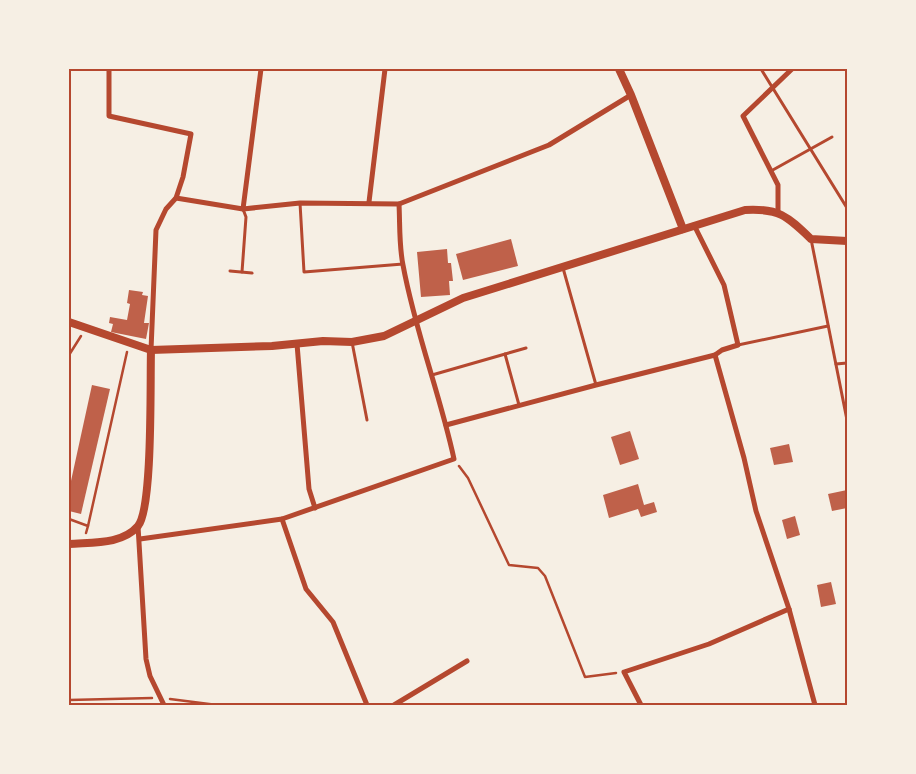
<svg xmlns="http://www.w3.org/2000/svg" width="916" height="774" font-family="Helvetica,sans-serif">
<rect width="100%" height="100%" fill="#f6efe4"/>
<!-- building -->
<g fill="#bf614a">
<polygon points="511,239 518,266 463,280 456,254"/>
<polygon points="447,249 448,263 451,263 453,281 449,281 450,295 421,297 417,252"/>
<polygon points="129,290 143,292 142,295 148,296 144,323 149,323 146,339 111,332 113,324 109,323 110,317 127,320 130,304 127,303"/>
<polygon points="92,385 110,389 81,514 69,511 69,490"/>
<polygon points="630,431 639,459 620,465 611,437"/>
<polygon points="789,444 793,462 774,465 770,448"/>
<polygon points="638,484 644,505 654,502 657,512 641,517 638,509 609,518 603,495"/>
<polygon points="847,490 847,508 832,511 828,494"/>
<polygon points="795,516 800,535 787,539 782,520"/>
<polygon points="831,582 836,604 821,607 817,585"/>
</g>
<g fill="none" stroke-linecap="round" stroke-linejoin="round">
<!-- path -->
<g stroke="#b5482f" stroke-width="2.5">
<polyline points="69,355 81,336"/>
<polyline points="459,466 468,478 509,565 538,568 545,576 585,677 616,673"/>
<polyline points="69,519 88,526 86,533"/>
<polyline points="88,526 127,352"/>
<polyline points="170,699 217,705"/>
<polyline points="69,700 152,698"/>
</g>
<!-- service -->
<g stroke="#b5482f" stroke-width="3">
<polyline points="761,69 847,208"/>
<polyline points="771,171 832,137"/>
<polyline points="300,203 304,272 403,264"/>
<polyline points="811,239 847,420"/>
<polyline points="563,268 596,385"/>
<polyline points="230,271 252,273"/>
<polyline points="242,272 246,217 243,209"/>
<polyline points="352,342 367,420"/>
<polyline points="738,345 828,326"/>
<polyline points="505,354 519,405"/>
<polyline points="836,364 847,363"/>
<polyline points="432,375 526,348"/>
</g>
<!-- minor -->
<g stroke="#b5482f" stroke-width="5">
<polyline points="109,69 109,116 191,134 183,177 176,198 166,209 156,230 151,350"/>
<polyline points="369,202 385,69"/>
<polyline points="399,204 549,145 631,95"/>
<polyline points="243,209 261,69"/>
<polyline points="778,212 778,185 743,116 792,69"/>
<polyline points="297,344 309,489 315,508"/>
<polyline points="715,355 744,458 756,511 789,609 815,705"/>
<polyline points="446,425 596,385 715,355 722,350 738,345 724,285 694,225"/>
<polyline points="282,519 306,589 333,622 367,705"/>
<polyline points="138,526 146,659 150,676 164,705"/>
<path d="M140,539L282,519L454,459C440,394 415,331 403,265C399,246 400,224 399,204L300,203L243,209L176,198"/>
<polyline points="394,705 467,661"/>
<polyline points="641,705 624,672 709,644 789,609"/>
</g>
<!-- tertiary -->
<g stroke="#b5482f" stroke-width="8">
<polyline points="619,69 631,95 683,229"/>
<path d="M69,322L151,350L272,346L323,341L352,342L384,336L463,298L745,210C779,208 787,216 811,239L847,241"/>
<path d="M69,544C91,542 122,545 138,526C153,508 150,380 151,350"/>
</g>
</g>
<!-- border -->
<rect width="916" height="774" fill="none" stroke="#f6efe4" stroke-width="140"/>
<rect x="70" y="70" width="776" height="634" fill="none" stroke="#b5482f" stroke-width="2"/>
</svg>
